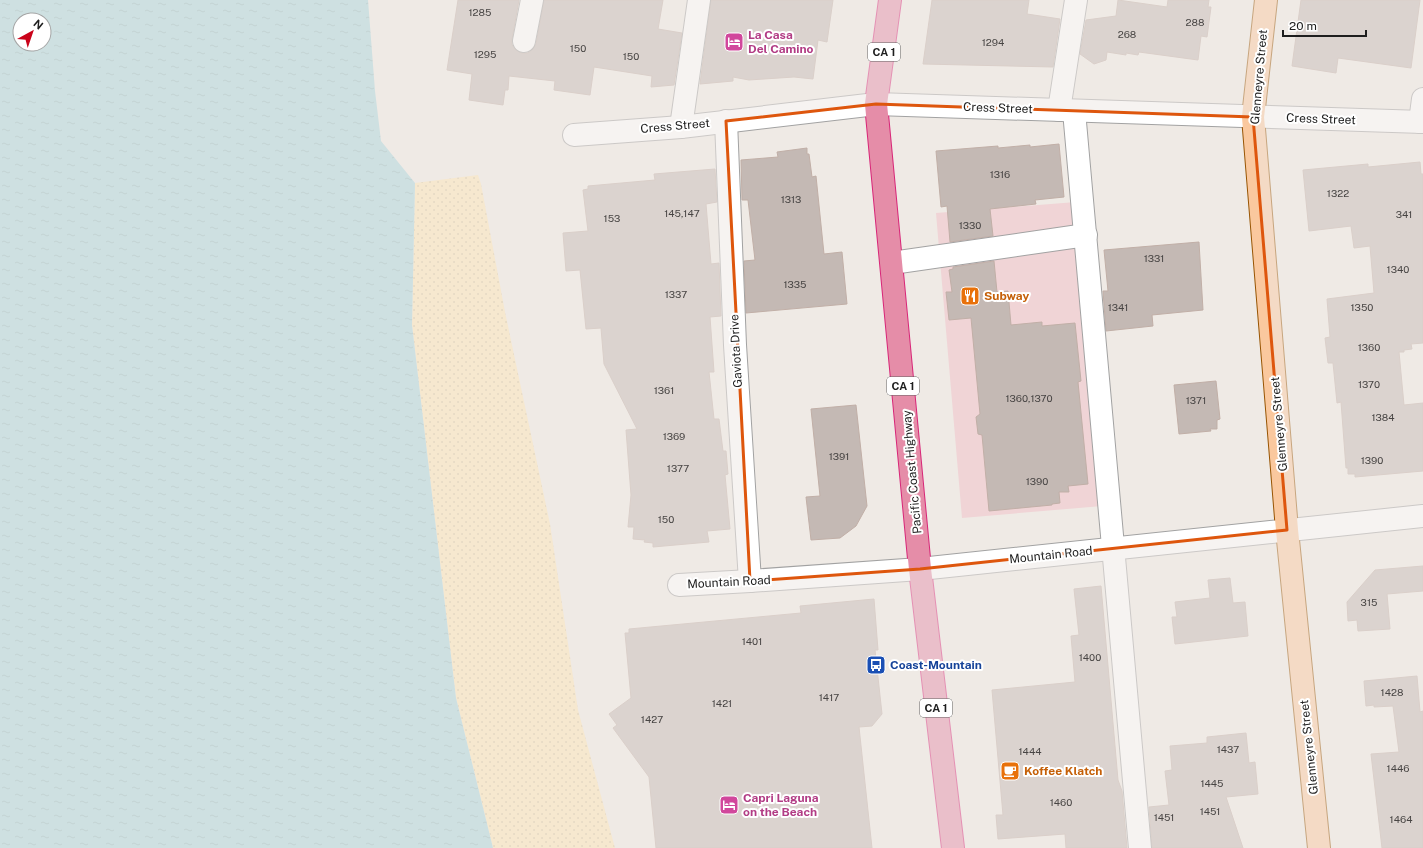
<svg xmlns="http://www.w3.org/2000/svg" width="1423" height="848" font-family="'Public Sans',sans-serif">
<defs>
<pattern id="sand-dots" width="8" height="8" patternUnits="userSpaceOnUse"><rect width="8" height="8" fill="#fee6b4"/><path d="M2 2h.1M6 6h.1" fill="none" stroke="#d9c59a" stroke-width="1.8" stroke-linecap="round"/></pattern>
<pattern id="water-ripples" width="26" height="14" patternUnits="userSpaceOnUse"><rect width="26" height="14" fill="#a6d6dc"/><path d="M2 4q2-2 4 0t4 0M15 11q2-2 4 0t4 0" fill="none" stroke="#8eb7bc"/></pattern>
</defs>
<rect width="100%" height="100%" fill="#efeae5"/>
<!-- commercial -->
<polygon fill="#f0d4d6" points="1076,202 1102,506 962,518 936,213"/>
<!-- sand -->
<polygon fill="url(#sand-dots)" points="478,175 481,184 505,312 550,524 578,710 615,848 493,848 456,698 412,325 415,183"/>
<!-- water -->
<path fill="url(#water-ripples)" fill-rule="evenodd" d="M0,0H368L375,91L381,141L415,183L412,325L456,698L493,848H0ZM20,20H44V44H20Z"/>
<!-- building -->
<g fill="#c4b9b4" stroke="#c1afa7">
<polygon points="458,0 519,0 512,39 512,45 516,50 522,53 528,53 533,49 536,44 544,0 663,0 658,29 682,33 674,85 651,87 652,76 594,67 590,95 554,90 555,81 509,76 508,90 505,90 503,105 469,100 472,74 447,70"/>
<polygon points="711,0 833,0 827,42 818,40 813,79 794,77 749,80 733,77 733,81 700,84"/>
<polygon points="932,0 1029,0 1027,14 1060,19 1053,67 923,64"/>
<polygon points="1118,0 1167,7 1168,0 1209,0 1208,7 1211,7 1207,37 1201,36 1198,60 1139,52 1138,55 1126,53 1126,55 1107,52 1106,60 1094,64 1080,54 1086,20 1116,16"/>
<polygon points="1301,0 1420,0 1411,68 1338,58 1336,73 1292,66"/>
<polygon points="1059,144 1064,197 1035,200 1036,204 990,209 993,236 950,242 947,206 941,207 936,151 998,146 998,148 1030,145 1030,147"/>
<polygon points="807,148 807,154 809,154 812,177 816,176 824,254 842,252 847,304 746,313 744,261 755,260 748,200 742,200 741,160 778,157 777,152"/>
<polygon points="1420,162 1421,174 1423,174 1423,343 1411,344 1412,349 1404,350 1404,352 1399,352 1404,405 1423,403 1423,471 1355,477 1355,474 1348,474 1348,468 1346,468 1341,402 1337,403 1333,363 1328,363 1325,338 1330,337 1327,299 1374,293 1370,246 1354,248 1351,226 1309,231 1303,170 1368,164 1368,167"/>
<polygon points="715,169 717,202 706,204 711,264 719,263 721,316 710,317 714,372 709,372 714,419 719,419 723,451 726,451 728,474 725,475 730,529 707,531 709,542 653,547 653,543 644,542 645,540 633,539 634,527 628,527 631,495 626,430 637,429 604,364 601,328 586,329 580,270 566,271 563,233 588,231 583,190 588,189 588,186 655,180 654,174"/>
<polygon points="1199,242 1203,310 1152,315 1153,326 1106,331 1103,291 1108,291 1104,250"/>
<polygon points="994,261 997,292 1008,291 1011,325 1042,322 1042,326 1075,323 1081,381 1078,382 1088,484 1068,486 1069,492 1059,492 1060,503 1052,504 1052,505 989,511 982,435 978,434 976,417 980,414 971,318 949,320 946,292 952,292 949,270 953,269 953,267"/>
<polygon points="1216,381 1220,419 1217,420 1217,429 1210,429 1211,431 1179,434 1174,385"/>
<polygon points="856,405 867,506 856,526 840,538 811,540 806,497 820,496 811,409"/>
<polygon points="1423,566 1423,591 1387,594 1390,629 1358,631 1357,620 1348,621 1347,602 1375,570"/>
<polygon points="1230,578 1233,603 1245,602 1248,636 1175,644 1172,617 1177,617 1175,602 1210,598 1208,580"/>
<polygon points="1101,586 1118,780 1122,791 1127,848 1066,848 1065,834 998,839 996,815 1003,815 992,690 1075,682 1071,636 1079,635 1074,589"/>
<polygon points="874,599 878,650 875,650 882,714 872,726 859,727 872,848 656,848 649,777 613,728 617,725 609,714 631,698 625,633 629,633 629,629 801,613 800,606"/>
<polygon points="1417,676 1420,712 1423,711 1423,848 1382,848 1371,754 1399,752 1393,706 1374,707 1374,705 1366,706 1364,681"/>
<polygon points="1246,733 1249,763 1255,762 1258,794 1226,797 1243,848 1152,848 1149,807 1169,805 1165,771 1172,770 1170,746 1207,743 1207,737"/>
</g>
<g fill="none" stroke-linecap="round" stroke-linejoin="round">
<defs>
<g id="minor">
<polyline points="524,41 532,0"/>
<polyline points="1059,110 1076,0"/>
<polyline points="1074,111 1140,848"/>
<polyline points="726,121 735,345 750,581"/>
<polyline points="1420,122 1423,99"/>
<polyline points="681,127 699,0"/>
<polyline points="574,135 681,127 876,104 1423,122"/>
<polyline points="892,263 1086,235"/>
<polyline points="679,585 750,581 920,569 1423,516"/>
</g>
<polyline id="major" points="1266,0 1253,117 1287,530 1319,848"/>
<polyline id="highway" points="890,0 876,104 920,569 953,848"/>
</defs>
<!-- minor casing -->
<use href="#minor" stroke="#a2a2a2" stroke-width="24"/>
<!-- major casing -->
<use href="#major" stroke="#975402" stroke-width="24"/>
<!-- highway casing -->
<use href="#highway" stroke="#d82678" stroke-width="24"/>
<!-- minor -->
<use href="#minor" stroke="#fff" stroke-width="22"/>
<!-- major -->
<use href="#major" stroke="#fac89e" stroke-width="22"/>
<!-- highway -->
<use href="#highway" stroke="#e58da8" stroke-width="22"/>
</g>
<!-- marked area -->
<path d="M0 0H1423V848H0ZM876,104L1253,117L1287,530L920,569L750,581L726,121Z" fill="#efeae5" fill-opacity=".55" fill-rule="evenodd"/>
<path fill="none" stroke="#de560d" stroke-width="3" stroke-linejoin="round" d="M876,104L1253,117L1287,530L920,569L750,581L726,121Z"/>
<!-- icons -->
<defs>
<symbol id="hotel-square" viewBox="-11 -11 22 22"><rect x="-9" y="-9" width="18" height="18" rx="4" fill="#d1479c" stroke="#fff"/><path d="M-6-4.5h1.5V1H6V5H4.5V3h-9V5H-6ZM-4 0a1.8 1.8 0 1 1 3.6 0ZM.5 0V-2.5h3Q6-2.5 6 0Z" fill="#fff"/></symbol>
<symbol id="restaurant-square" viewBox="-11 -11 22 22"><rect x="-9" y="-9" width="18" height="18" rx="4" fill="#e8710a" stroke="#fff"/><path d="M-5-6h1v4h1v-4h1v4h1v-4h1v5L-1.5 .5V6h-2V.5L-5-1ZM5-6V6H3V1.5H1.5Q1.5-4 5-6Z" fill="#fff"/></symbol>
<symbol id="bus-square" viewBox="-11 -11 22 22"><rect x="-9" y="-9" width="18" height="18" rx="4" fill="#1a4fb4" stroke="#fff"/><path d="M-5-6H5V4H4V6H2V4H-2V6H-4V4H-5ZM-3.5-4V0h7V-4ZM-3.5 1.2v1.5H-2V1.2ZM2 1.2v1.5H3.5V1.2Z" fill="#fff"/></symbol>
<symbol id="cafe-square" viewBox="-11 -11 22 22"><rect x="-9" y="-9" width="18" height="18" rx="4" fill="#e8710a" stroke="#fff"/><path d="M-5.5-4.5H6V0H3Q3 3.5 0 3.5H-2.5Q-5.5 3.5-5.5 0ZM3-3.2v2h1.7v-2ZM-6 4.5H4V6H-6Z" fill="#fff"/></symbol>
</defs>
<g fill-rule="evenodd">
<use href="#hotel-square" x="723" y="31" width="22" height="22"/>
<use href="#restaurant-square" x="959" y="285" width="22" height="22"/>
<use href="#bus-square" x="865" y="654" width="22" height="22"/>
<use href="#cafe-square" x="999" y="760" width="22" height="22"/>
<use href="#hotel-square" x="718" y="794" width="22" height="22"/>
</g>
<g text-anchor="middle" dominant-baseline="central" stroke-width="4" stroke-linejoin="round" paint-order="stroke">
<!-- number labels -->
<g font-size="10" fill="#484544">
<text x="480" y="12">1285</text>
<text x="1195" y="22">288</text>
<text x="1127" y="34">268</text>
<text x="993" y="42">1294</text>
<text x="578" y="48">150</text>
<text x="485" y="54">1295</text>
<text x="631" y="56">150</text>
<text x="1000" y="174">1316</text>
<text x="1338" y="193">1322</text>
<text x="791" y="199">1313</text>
<text x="682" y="213">145,147</text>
<text x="1404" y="214">341</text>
<text x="612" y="218">153</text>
<text x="970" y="225">1330</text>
<text x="1154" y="258">1331</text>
<text x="1398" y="269">1340</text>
<text x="795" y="284">1335</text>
<text x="676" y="294">1337</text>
<text x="1118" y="307">1341</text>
<text x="1362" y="307">1350</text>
<text x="1369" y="347">1360</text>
<text x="1369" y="384">1370</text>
<text x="664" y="390">1361</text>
<text x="1029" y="398">1360,1370</text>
<text x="1196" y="400">1371</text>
<text x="1383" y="417">1384</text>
<text x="674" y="436">1369</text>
<text x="839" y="456">1391</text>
<text x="1372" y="460">1390</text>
<text x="678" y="468">1377</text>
<text x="1037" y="481">1390</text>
<text x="666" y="519">150</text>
<text x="1369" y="602">315</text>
<text x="752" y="641">1401</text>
<text x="1090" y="657">1400</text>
<text x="1392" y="692">1428</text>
<text x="829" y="697">1417</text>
<text x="722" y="703">1421</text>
<text x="652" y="719">1427</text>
<text x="1228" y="749">1437</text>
<text x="1030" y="751">1444</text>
<text x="1398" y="768">1446</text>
<text x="1212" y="783">1445</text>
<text x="1061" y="802">1460</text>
<text x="1210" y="811">1451</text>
<text x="1164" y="817">1451</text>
<text x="1401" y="819">1464</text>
</g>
<!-- shield labels -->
<g fill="#fff" stroke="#626262" stroke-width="1">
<rect x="868" y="43" width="32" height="18" rx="3"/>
<rect x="887" y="377" width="32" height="18" rx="3"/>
<rect x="920" y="699" width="32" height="18" rx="3"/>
</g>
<g font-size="11" font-weight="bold" fill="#1e1e1e">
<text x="884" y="52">CA 1</text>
<text x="903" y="386">CA 1</text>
<text x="936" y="708">CA 1</text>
</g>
<!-- hotel labels -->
<g font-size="12" font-weight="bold" fill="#b23c85" stroke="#fff" text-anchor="start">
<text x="748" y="35">La Casa<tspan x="748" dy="14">Del Camino</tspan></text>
<text x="743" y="798">Capri Laguna<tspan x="743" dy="14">on the Beach</tspan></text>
</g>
<!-- street labels -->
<g font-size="12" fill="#1e1e1e" stroke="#fff">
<text transform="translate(1259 77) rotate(-85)">Glenneyre Street</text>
<text transform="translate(998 108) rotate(2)">Cress Street</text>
<text transform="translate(1321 119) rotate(2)">Cress Street</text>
<text transform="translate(675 126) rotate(-5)">Cress Street</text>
<text transform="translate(736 351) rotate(-93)">Gaviota Drive</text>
<text transform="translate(1279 424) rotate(-95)">Glenneyre Street</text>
<text transform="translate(912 472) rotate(-95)">Pacific Coast Highway</text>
<text transform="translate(1051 555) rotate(-6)">Mountain Road</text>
<text transform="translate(729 582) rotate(-3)">Mountain Road</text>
<text transform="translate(1309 747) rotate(-96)">Glenneyre Street</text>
</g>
<!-- food labels -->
<g font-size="12" font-weight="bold" fill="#c56008" stroke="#fff" text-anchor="start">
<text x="984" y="296">Subway</text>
<text x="1024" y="771">Koffee Klatch</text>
</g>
<!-- transit labels -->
<g font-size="12" font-weight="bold" fill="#164399" stroke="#fff" text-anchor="start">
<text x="890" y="665">Coast-Mountain</text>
</g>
</g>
<!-- north arrow -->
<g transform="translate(32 32) rotate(40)"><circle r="19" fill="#ffffff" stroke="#a5a5a5"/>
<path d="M0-3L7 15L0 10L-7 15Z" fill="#ca031a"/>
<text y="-6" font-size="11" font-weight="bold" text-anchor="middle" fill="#1e1e1e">N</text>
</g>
<!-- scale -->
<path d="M1283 30v6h83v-6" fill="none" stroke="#1e1e1e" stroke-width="2"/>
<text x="1289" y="30" font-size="12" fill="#1e1e1e" stroke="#ffffff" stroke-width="3" paint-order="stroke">20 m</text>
</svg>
